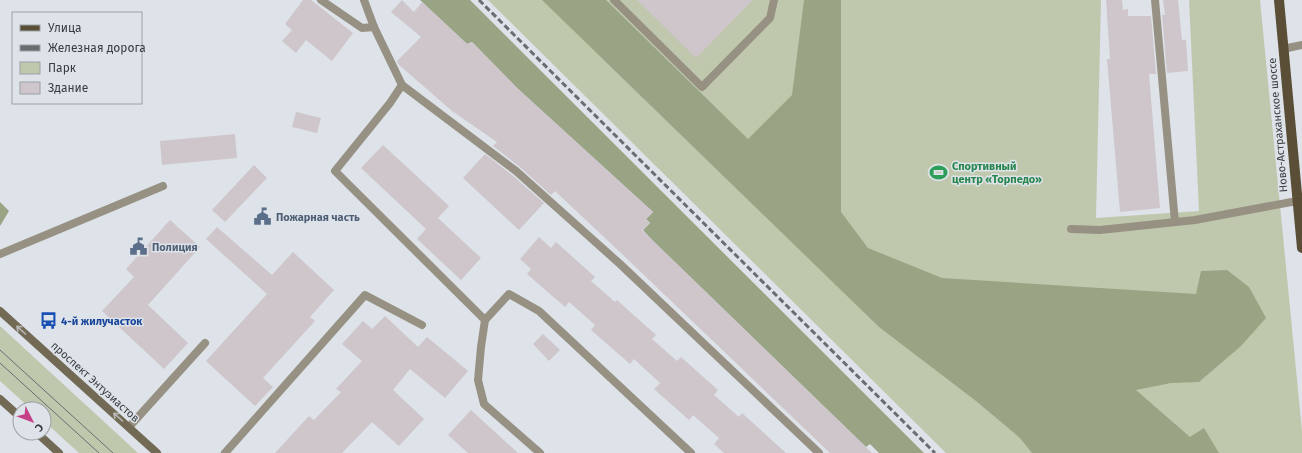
<svg xmlns="http://www.w3.org/2000/svg" width="1302" height="453" font-family="'Fira Sans',sans-serif">
<rect width="100%" height="100%" fill="#dde3e9"/>
<!-- green -->
<g fill="#bfc8ad">
<polygon points="488,0 1101,0 1096,218 1199,211 1189,0 1260,0 1302,431 1302,453 946,453"/>
<polygon points="0,326 138,453 79,453 44,421 44,409 31,409 0,381"/>
</g>
<!-- forest -->
<g fill="#99a484">
<polygon points="420,0 470,0 924,453 879,453 870,444 866,447 652,240 643,230 650,223 646,219 653,212 517,88 472,42 467,44"/>
<polygon points="542,0 606,0 748,139 792,95 804,0 841,0 841,212 868,248 942,278 1196,294 1201,271 1227,270 1249,287 1266,318 1241,346 1199,382 1171,383 1136,390 1190,437 1204,428 1219,453 1032,453 1020,438 976,401 879,327"/>
<polygon points="0,202 9,211 0,226"/>
</g>
<!-- building -->
<g fill="#cec6cb">
<polygon points="303,0 311,0 353,33 332,61 306,40 296,53 282,41 292,30 285,24"/>
<polygon points="402,0 414,12 422,2 467,44 472,42 517,88 653,212 646,219 650,223 642,230 872,453 830,453 622,254 555,191 551,195 520,167 493,146 497,142 452,111 398,64 397,61 421,37 391,12"/>
<polygon points="637,0 753,0 696,58"/>
<polygon points="1106,0 1122,0 1123,10 1128,9 1128,16 1151,16 1156,74 1149,74 1160,208 1120,212 1107,59 1110,59"/>
<polygon points="1163,0 1178,0 1182,40 1186,40 1188,71 1167,73 1162,15 1165,15"/>
<polygon points="296,112 321,118 317,133 292,127"/>
<polygon points="235,134 237,158 162,165 160,141"/>
<polygon points="383,145 449,206 438,218 481,258 461,280 417,239 426,229 361,168"/>
<polygon points="485,154 512,175 544,203 519,230 463,178"/>
<polygon points="254,165 267,178 225,222 212,210"/>
<polygon points="170,220 200,247 148,305 188,343 164,369 102,311 134,277 126,269"/>
<polygon points="217,227 272,275 293,252 334,290 310,317 315,321 263,378 273,387 255,406 206,361 267,294 206,239"/>
<polygon points="539,237 551,248 556,242 595,277 591,281 615,302 617,300 656,335 652,339 677,361 681,357 718,390 714,395 739,417 742,413 786,453 724,453 714,444 719,438 693,415 689,420 654,389 660,383 634,359 630,364 591,330 595,325 569,302 565,307 527,274 531,269 520,259"/>
<polygon points="385,316 418,347 427,337 468,371 445,398 410,369 393,390 424,419 399,446 372,422 342,453 275,453 309,416 314,420 341,392 336,389 362,361 342,344 363,321 372,329"/>
<polygon points="543,334 560,350 549,361 533,344"/>
<polygon points="471,410 518,453 468,453 448,435"/>
</g>
<g fill="none" stroke-linecap="round" stroke-linejoin="round">
<!-- service -->
<g stroke="#979183" stroke-width="8">
<polyline points="321,0 362,28 374,27"/>
<polyline points="364,0 374,27 402,85 516,171 620,264 819,453"/>
<polyline points="614,0 702,87 770,18 774,0"/>
<polyline points="1155,0 1175,222"/>
<polyline points="1283,49 1302,45"/>
<polyline points="402,85 390,103 335,171 485,320 509,294 539,311 691,453"/>
<polyline points="1071,229 1100,230 1195,220 1297,201"/>
<polyline points="0,254 163,186"/>
<polyline points="485,320 481,347 478,380 484,404 540,453"/>
<polyline points="129,427 205,343"/>
<polyline points="225,453 365,295 422,325"/>
</g>
<!-- secondary -->
<g stroke="#736a56" stroke-width="8">
<polyline points="0,311 157,453"/>
<polyline points="0,399 20,417"/>
<polyline points="37,433 59,453"/>
</g>
<!-- primary -->
<polyline stroke="#5a4e37" stroke-width="10" points="1279,0 1302,248"/>
<!-- tram -->
<g stroke="#696d70" stroke-width="1">
<polyline points="0,350 113,453"/>
<polyline points="0,363 99,453"/>
</g>
<!-- rail -->
<polyline stroke="#696d70" stroke-width="3" stroke-dasharray="6 3" stroke-linecap="butt" points="479,0 935,453"/>
</g>
<!-- one-way arrows -->
<defs><path id="oneway-shaft" d="M-6 0H5M1.5-3L5.5 0L1.5 3" fill="none" stroke-width="1.6" stroke-linecap="round" stroke-linejoin="round"/></defs>
<g stroke="#b8b9b6">
<use href="#oneway-shaft" transform="translate(21 330) rotate(-138)"/>
<use href="#oneway-shaft" transform="translate(118 417) rotate(-138)"/>
</g>
<!-- icons -->
<defs>
<symbol id="stadium-bare" viewBox="-9 -9 18 18"><path d="M0-5a6.5 5 0 1 0 0 10a6.5 5 0 1 0 0-10ZM-3.5-1.8h7v3.6h-7Z" fill="#2e9e5b" stroke="#dde3e9" stroke-width="2.5" paint-order="stroke"/></symbol>
<symbol id="civic-bare" viewBox="-9 -9 18 18"><path d="M-.6-6.5H3V-4.5H.6V-3L4-1V1h2V6H-6V1h2V-1L-.6-3ZM-1.2 2.5V6h2.4V2.5Z" fill="#5c6f8a" stroke="#dde3e9" stroke-width="2.5" paint-order="stroke"/></symbol>
<symbol id="bus-bare" viewBox="-9 -9 18 18"><path d="M-5-6H5V4H4V6H2V4H-2V6H-4V4H-5ZM-3.5-4V0h7V-4ZM-3.5 1.2v1.5H-2V1.2ZM2 1.2v1.5H3.5V1.2Z" fill="#1a4fb4" stroke="#dde3e9" stroke-width="2.5" paint-order="stroke"/></symbol>
</defs>
<g fill-rule="evenodd">
<use href="#stadium-bare" x="926" y="160" width="25" height="25"/>
<use href="#civic-bare" x="250" y="204" width="25" height="25"/>
<use href="#civic-bare" x="126" y="234" width="25" height="25"/>
<use href="#bus-bare" x="36" y="308" width="25" height="25"/>
</g>
<g text-anchor="middle" dominant-baseline="central" stroke-width="3" stroke-linejoin="round" paint-order="stroke">
<!-- street labels -->
<g font-size="11" fill="#3a3d3f" stroke="#dde3e9">
<text transform="translate(1278 125) rotate(-95)">Ново-Астраханское шоссе</text>
<text transform="translate(95 382) rotate(42)">проспект Энтузиастов</text>
</g>
<!-- leisure labels -->
<g font-size="11" font-weight="bold" fill="#27864d" stroke="#dde3e9" text-anchor="start">
<text x="952" y="166">Спортивный<tspan x="952" dy="13">центр «Торпедо»</tspan></text>
</g>
<!-- service labels -->
<g font-size="11" font-weight="bold" fill="#4e5e75" stroke="#dde3e9" text-anchor="start">
<text x="276" y="217">Пожарная часть</text>
<text x="152" y="247">Полиция</text>
</g>
<!-- transit labels -->
<g font-size="11" font-weight="bold" fill="#164399" stroke="#dde3e9" text-anchor="start">
<text x="61" y="321">4-й жилучасток</text>
</g>
</g>
<!-- legend -->
<rect x="12" y="12" width="130" height="92" fill="#dde3e9" stroke="#9ca1a5"/>
<rect x="20" y="25" width="20" height="6" fill="#5a4e37" stroke="#9ca1a5"/>
<text x="48" y="32" font-size="12" fill="#3a3d3f">Улица</text>
<rect x="20" y="45" width="20" height="6" fill="#696d70" stroke="#9ca1a5"/>
<text x="48" y="52" font-size="12" fill="#3a3d3f">Железная дорога</text>
<rect x="20" y="62" width="20" height="12" fill="#bfc8ad" stroke="#9ca1a5"/>
<text x="48" y="72" font-size="12" fill="#3a3d3f">Парк</text>
<rect x="20" y="82" width="20" height="12" fill="#cec6cb" stroke="#9ca1a5"/>
<text x="48" y="92" font-size="12" fill="#3a3d3f">Здание</text>
<!-- north arrow -->
<g transform="translate(32 421) rotate(132)"><circle r="19" fill="#dde3e9" stroke="#9ca1a5"/>
<path d="M0-3L7 15L0 10L-7 15Z" fill="#c44188"/>
<text y="-6" font-size="11" font-weight="bold" text-anchor="middle" fill="#3a3d3f">С</text>
</g>
</svg>
